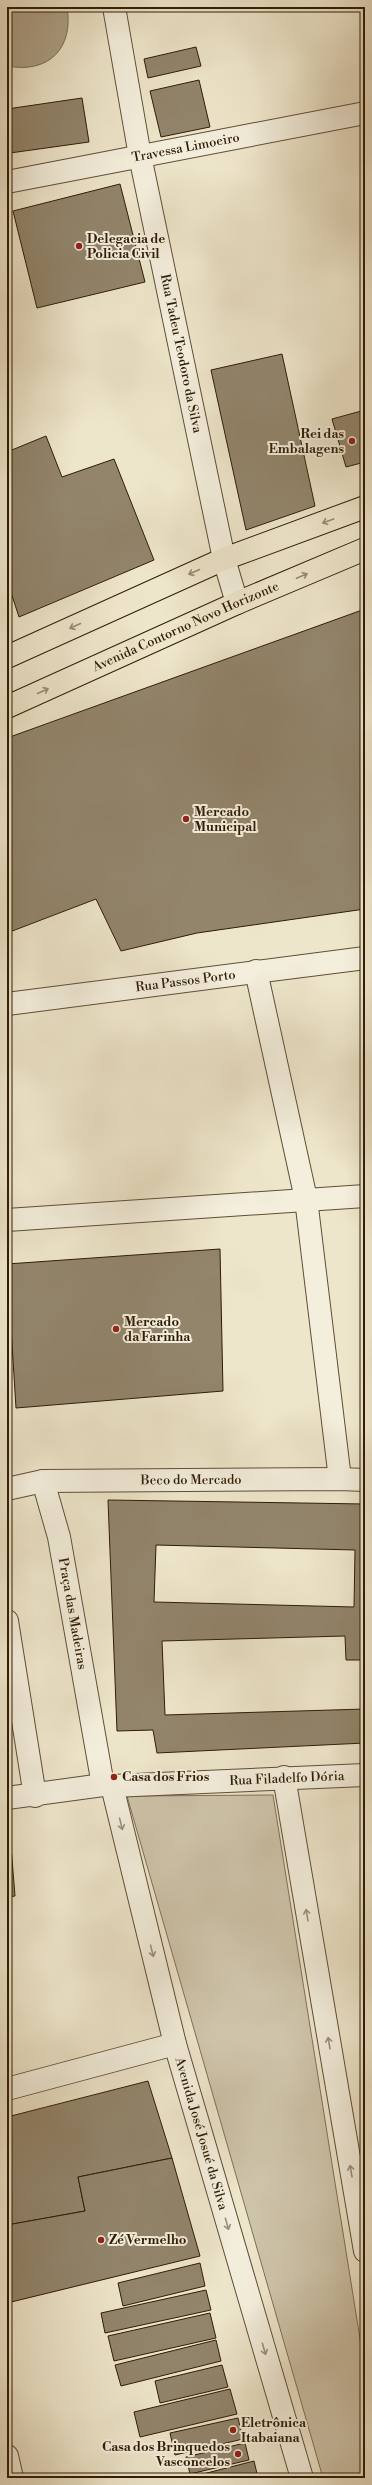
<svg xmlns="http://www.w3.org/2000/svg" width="372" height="2485" font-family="'Libre Bodoni',serif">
<rect width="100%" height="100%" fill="#eee6cb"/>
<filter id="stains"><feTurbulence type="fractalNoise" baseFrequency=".005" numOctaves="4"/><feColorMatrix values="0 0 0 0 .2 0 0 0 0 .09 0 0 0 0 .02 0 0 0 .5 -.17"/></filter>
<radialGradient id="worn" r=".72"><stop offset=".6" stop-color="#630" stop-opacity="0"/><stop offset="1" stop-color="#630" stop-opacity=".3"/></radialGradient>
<!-- green -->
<polygon fill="#cec4aa" stroke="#7e7058" points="273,1795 365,2370 365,2478 323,2478 127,1796"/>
<!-- water -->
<path fill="#ada188" stroke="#7b6c54" d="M7,7H67C74,48 49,74 7,66Z"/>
<!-- building -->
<g fill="#92856c" stroke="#2f1c06" fill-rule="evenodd">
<polygon points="196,47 201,66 148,78 144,59"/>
<polygon points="199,80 210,127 161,137 150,91"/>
<polygon points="82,98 89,142 10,153 7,109"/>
<polygon points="120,184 145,282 37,308 13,211"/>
<polygon points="282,354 315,506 246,530 211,370"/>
<polygon points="365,410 365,462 346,467 332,419"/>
<polygon points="46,436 62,477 114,459 154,560 19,617 7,580 7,452"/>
<polygon points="365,609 365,909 197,933 121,951 96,899 7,933 7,738"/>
<polygon points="220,1249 223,1391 16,1408 7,1264"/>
<path d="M108,1500L365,1504V1660H346L345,1636L162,1641L165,1715L365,1709V1743L157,1753L153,1730L117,1731ZM156,1545L355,1550L354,1607L154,1602Z"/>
<polygon points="7,1834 10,1834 15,1896 7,1897"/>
<polygon points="148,2081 172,2158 78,2177 85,2211 7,2225 7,2117"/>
<polygon points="172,2158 200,2256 7,2303 7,2225 85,2211 78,2177"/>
<polygon points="200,2263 205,2286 123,2306 118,2283"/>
<polygon points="206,2290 211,2310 105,2333 101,2313"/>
<polygon points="210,2313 216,2338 114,2361 108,2336"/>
<polygon points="216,2340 221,2361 121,2386 115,2365"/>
<polygon points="222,2365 228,2387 160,2403 155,2381"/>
<polygon points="230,2389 237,2414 140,2437 134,2412"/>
<polygon points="238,2418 243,2439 175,2455 170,2433"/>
<polygon points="245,2443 249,2460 190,2474 186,2457"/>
<polygon points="254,2461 258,2478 195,2478 195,2476"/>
</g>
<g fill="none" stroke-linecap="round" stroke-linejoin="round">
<defs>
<g id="minor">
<path id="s1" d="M114,7L140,156L224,559L237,603"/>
<path id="s2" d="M7,182L365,113"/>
<polyline points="256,971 306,1199 340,1479"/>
<path id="s3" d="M7,1004L365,958"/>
<polyline points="7,1220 365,1196"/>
<path id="s4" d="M43,1481L59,1537L103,1785"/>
<path id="s5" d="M7,1489L43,1481L340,1479L365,1480"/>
<polyline points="7,1621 35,1796"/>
<polyline points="284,1777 365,2251"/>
<path id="s6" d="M112,1786L175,2044L302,2478"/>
<path id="s7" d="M7,1798L103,1785L112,1786L365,1775"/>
<polyline points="7,2089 175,2044"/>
<polyline points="7,2456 12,2478"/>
</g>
<g id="major">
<polyline points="7,657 224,559 365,507"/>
<path id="s8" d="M7,707L237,603L365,549"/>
</g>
</defs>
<!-- minor casing -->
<use href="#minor" stroke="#5f4e37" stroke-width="24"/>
<!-- major casing -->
<use href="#major" stroke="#2f1c06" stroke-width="24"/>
<!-- minor -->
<use href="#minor" stroke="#f4efdd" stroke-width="22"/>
<!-- major -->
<use href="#major" stroke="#eee6cb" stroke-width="22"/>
</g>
<!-- one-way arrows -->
<defs><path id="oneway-shaft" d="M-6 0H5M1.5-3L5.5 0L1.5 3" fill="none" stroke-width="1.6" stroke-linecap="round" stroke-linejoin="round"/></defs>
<g stroke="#988b72">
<use href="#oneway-shaft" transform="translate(328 521) rotate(160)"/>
<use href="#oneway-shaft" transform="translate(194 572) rotate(156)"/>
<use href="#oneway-shaft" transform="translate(302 576) rotate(-23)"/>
<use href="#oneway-shaft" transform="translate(75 626) rotate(156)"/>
<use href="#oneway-shaft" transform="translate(43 691) rotate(-24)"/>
</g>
<g stroke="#9b907c">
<use href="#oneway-shaft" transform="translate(121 1824) rotate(76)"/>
<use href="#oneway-shaft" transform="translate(307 1915) rotate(-100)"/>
<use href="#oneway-shaft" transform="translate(152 1951) rotate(76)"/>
<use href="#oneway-shaft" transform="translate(329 2043) rotate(-100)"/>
<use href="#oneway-shaft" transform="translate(351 2171) rotate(-100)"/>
<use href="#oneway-shaft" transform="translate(227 2224) rotate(74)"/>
<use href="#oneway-shaft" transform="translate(264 2349) rotate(74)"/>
</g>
<!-- markers -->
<g fill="#8f2418" stroke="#f4efdd" stroke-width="1.5">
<circle cx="79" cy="246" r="4"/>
<circle cx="352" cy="441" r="4"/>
<circle cx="186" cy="819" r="4"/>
<circle cx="116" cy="1329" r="4"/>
<circle cx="114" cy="1777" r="4"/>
<circle cx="101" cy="2240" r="4"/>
<circle cx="233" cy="2430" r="4"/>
<circle cx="238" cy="2454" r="4"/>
</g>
<g text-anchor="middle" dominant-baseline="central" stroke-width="4" stroke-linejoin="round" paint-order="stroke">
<!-- street labels -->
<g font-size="13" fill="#2f1c06" stroke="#f4efdd">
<text stroke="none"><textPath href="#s2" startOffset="182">Travessa Limoeiro</textPath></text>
<text stroke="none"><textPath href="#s1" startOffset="353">Rua Tadeu Teodoro da Silva</textPath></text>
<text stroke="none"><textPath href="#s8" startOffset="196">Avenida Contorno Novo Horizonte</textPath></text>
<text stroke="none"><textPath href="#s3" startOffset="180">Rua Passos Porto</textPath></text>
<text stroke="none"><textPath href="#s5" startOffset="185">Beco do Mercado</textPath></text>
<text stroke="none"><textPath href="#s4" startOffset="136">Praça das Madeiras</textPath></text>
<text stroke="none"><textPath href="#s7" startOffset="281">Rua Filadelfo Dória</textPath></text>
<text stroke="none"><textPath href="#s6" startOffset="359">Avenida José Josué da Silva</textPath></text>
</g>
<!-- poi labels -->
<g font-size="13" font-weight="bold" fill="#2f1c06" stroke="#f4efdd" text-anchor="start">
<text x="87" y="239">Delegacia de<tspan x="87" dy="15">Policia Civil</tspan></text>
<text x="344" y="434" text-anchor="end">Rei das<tspan x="344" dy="15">Embalagens</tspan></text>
<text x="194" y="812">Mercado<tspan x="194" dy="15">Municipal</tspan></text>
<text x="124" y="1322">Mercado<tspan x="124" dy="15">da Farinha</tspan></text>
<text x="122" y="1777">Casa dos Frios</text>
<text x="109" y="2240">Zé Vermelho</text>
<text x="241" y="2423">Eletrônica<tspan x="241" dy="15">Itabaiana</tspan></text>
<text x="230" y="2447" text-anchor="end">Casa dos Brinquedos<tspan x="230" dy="15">Vasconcelos</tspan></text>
</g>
</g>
<!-- margin -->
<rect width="372" height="2485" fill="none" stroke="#eee6cb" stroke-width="24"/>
<rect x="8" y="8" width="356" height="2469" fill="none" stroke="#2f1c06" stroke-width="2"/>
<rect x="12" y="12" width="348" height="2461" fill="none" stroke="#2f1c06"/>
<rect width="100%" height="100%" filter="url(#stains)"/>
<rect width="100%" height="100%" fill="url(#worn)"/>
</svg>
